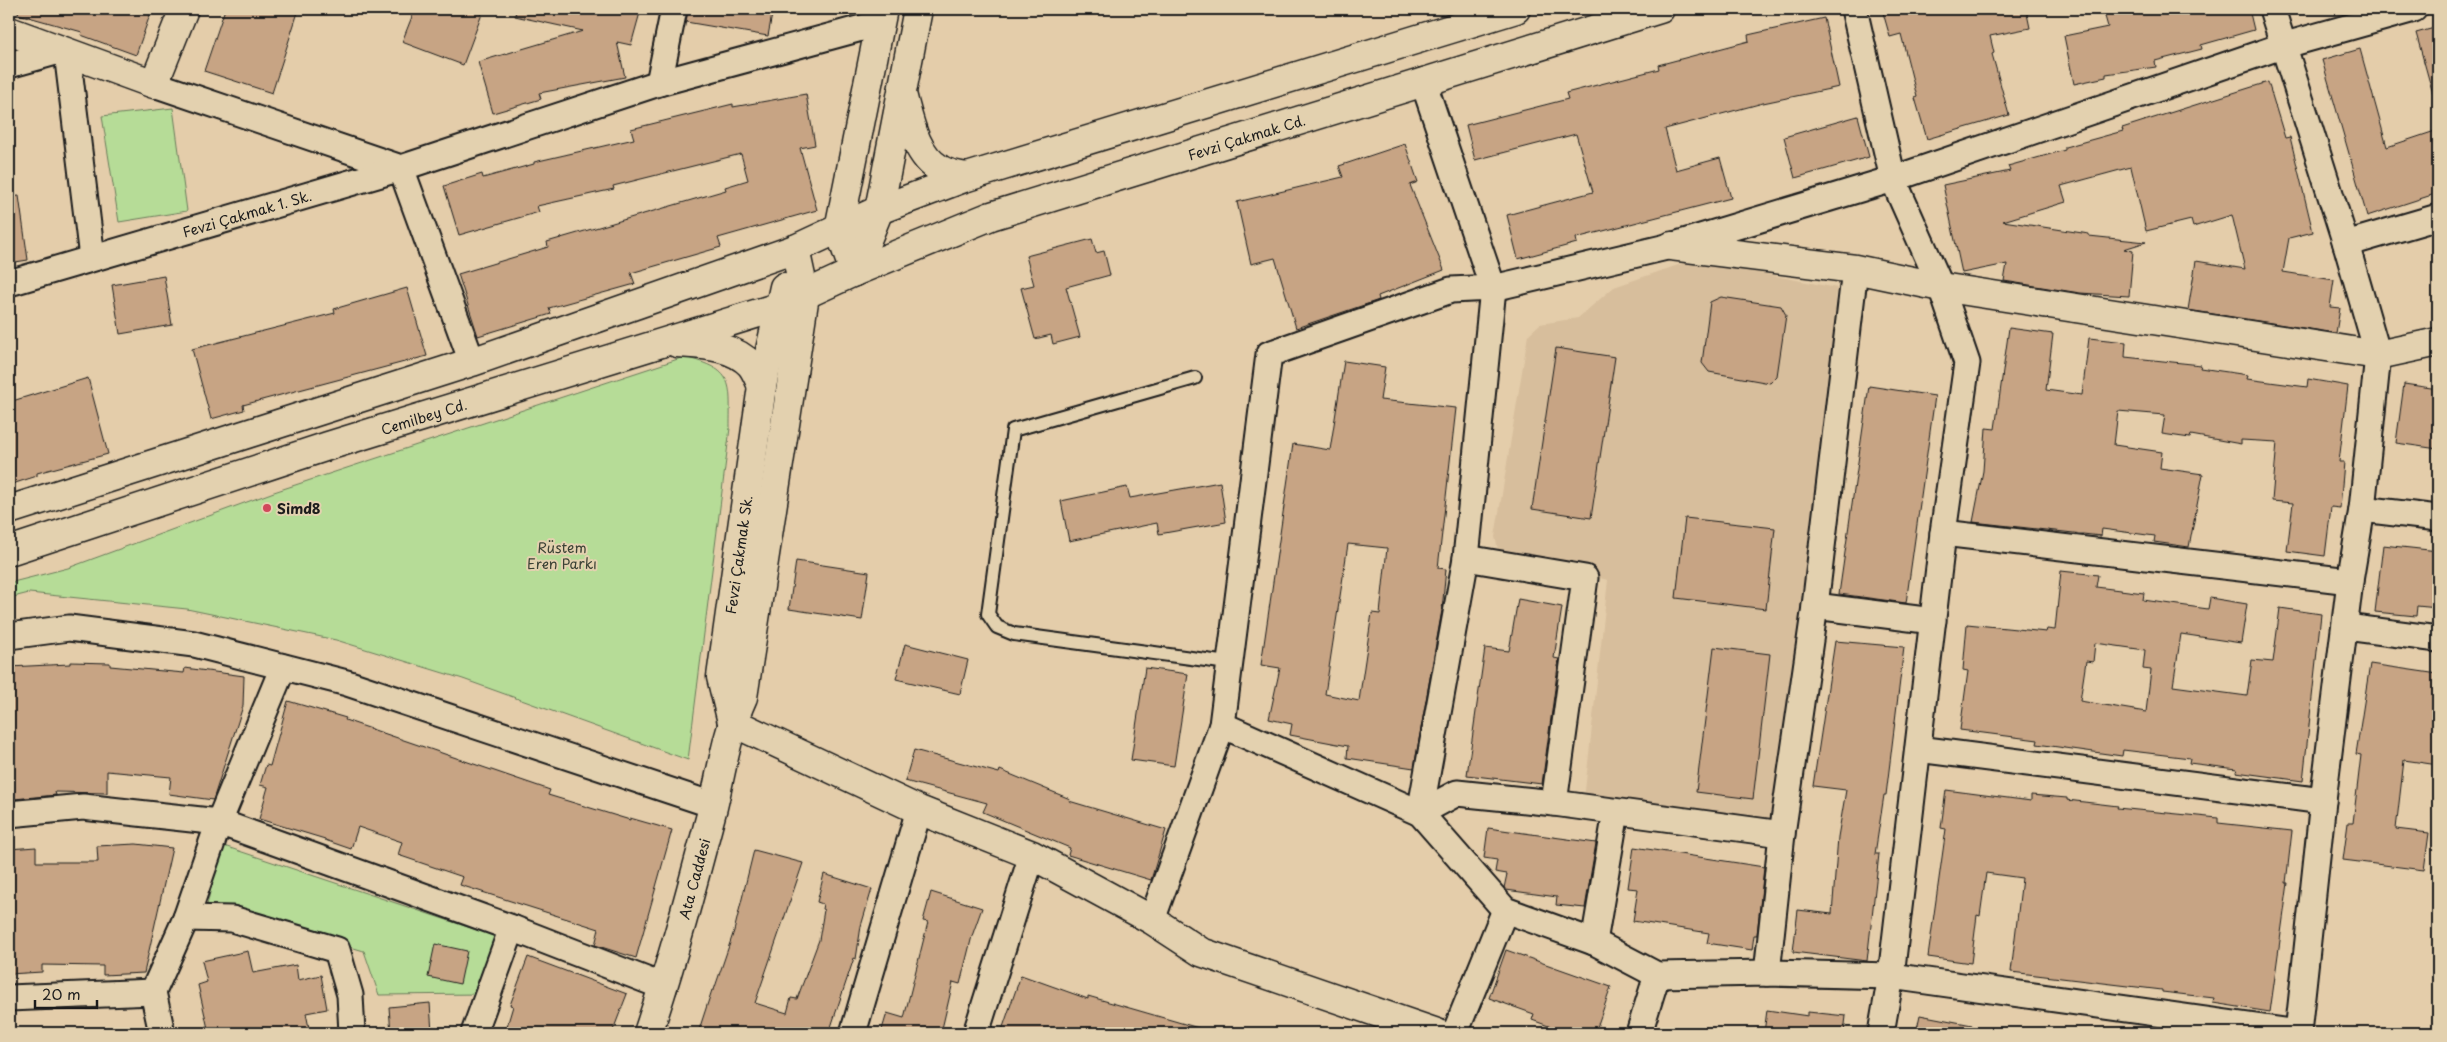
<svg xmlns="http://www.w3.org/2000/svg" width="2447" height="1042" font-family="'Playpen Sans',sans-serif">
<rect width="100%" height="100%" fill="#e4cdaa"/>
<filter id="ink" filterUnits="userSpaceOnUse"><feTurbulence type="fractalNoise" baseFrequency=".02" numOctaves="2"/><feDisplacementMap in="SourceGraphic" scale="10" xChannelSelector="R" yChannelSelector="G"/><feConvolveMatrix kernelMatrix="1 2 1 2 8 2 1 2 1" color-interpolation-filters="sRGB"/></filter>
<g filter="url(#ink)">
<!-- built -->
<g fill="#d7be9c">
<polygon points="1687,262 1714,264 1837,288 1828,393 1774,826 1584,800 1608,580 1509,555 1498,549 1495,537 1528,335 1540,324 1578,318 1614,287"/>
<polygon points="2438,947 2438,1033 2430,1033"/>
</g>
<!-- green -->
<g fill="#b6dc97" stroke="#697c5a">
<polygon points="173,108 187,211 119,222 102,116"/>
<path d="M684,357C735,370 730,381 730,428L688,760L463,679L336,640L187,609L29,593L9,598V583L68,568L274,492Z"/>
<polygon points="221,845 495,936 482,994 379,995 364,951 207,905"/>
</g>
<!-- building -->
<g fill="#c7a484" stroke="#1c1c1c" fill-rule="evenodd">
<polygon points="19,9 152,9 136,55 81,35 82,32 18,14"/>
<polygon points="225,9 299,9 272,93 204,71"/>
<polygon points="415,9 468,9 482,14 463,65 402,42"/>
<polygon points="516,9 641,9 631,45 617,42 625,77 539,93 541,99 493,113 478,62 583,31 515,16"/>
<polygon points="688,9 773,9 768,36 686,22"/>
<polygon points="1882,9 2026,9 2030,28 1990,36 1994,53 1992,54 2009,115 1927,139 1915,98 1917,97 1901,34 1890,37"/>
<polygon points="2103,9 2249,9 2254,30 2201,45 2202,49 2155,61 2156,67 2106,74 2106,77 2074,84 2064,36 2108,27"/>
<polygon points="1824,18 1839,87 1763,103 1665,129 1676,170 1720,158 1731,198 1576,238 1577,243 1518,259 1507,215 1593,192 1576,134 1475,160 1466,125 1568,99 1566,93 1659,69 1658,65 1749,41 1748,35"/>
<polygon points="2438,27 2438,93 2433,94 2416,33"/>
<polygon points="2360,49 2387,147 2435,131 2438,143 2438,193 2367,216 2322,60"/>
<polygon points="2268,82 2285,138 2290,137 2313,232 2289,238 2283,272 2334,280 2330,307 2340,308 2336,333 2188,310 2196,261 2245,269 2232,215 2193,227 2191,220 2146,231 2131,167 2061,186 2066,202 2003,221 2089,234 2089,236 2146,242 2124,249 2133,251 2129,296 2080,293 2004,281 2007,264 1962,273 1943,185 2010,171 2008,166 2065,150 2065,147 2123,131 2122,128"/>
<polygon points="806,94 815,145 800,148 817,210 718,238 721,247 631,273 635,284 549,308 551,314 478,336 458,274 548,247 547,242 726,190 725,187 748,180 741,154 613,186 614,189 537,206 539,212 459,235 444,186 482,174 483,178 534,164 534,162 634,139 631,129 733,104 733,107"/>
<polygon points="1858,116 1869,157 1795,178 1784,137"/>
<polygon points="1405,144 1418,182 1410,185 1444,270 1378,296 1379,300 1296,328 1275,258 1251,264 1237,202 1343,177 1339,166"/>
<polygon points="19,196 28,260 9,263 9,197"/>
<polygon points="1092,239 1096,253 1104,251 1110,275 1066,287 1080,337 1053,344 1051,335 1035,339 1021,288 1034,285 1026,256"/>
<polygon points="164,276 172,325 120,334 112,285"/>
<polygon points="407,288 427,356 243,405 244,410 211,419 192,349 335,313 334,309"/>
<polygon points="1721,297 1781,306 1786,315 1777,376 1770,383 1709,372 1702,363 1710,302"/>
<polygon points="2009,328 2053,334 2046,390 2082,395 2089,338 2126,342 2125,357 2201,365 2200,368 2248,375 2247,379 2307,387 2308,379 2348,386 2339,462 2344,462 2340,508 2331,507 2325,556 2287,551 2293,503 2272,501 2277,442 2241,440 2241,444 2191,435 2190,438 2162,434 2165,415 2118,411 2114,445 2162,452 2160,468 2203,474 2189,547 2154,542 2155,536 2102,529 2101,536 1973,522 1983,471 1986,428 1995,429"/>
<polygon points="1556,348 1615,357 1591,518 1532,509"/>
<path d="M1344,361L1385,367L1380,400L1456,408L1438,568L1446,569L1442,610L1414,768L1347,758L1348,746L1290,735L1292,724L1269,719L1280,668L1261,665L1293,444L1330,450ZM1348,544L1387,548L1380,614L1372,613L1359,701L1325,694Z"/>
<polygon points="88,378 108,454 37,473 37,476 9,485 9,402"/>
<polygon points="2404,384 2438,389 2438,449 2396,443"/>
<polygon points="1869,386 1935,396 1906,603 1839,594"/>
<polygon points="1220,482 1226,522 1159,534 1157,523 1069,541 1061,501 1127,487 1130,498"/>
<polygon points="1685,518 1775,528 1766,609 1676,598"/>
<polygon points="2383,545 2438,551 2438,608 2417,606 2416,616 2375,612"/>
<polygon points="796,561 869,572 862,620 789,609"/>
<path d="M2061,571L2098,575L2096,587L2144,593L2143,600L2208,609L2210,598L2247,604L2241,643L2181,634L2173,686L2247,696L2252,660L2273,662L2280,608L2321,614L2303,781L2236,772L2237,769L2189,763L2190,758L2123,750L2122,756L2037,744L2038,740L1960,730L1968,671L1963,670L1967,624L2046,632L2047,629L2055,630ZM2095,643L2145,650L2143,669L2151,670L2146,712L2080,701L2086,661L2093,662Z"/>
<polygon points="1518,599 1562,607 1554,658 1559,659 1542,784 1467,775 1485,648 1509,651"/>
<polygon points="1835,641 1904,647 1886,795 1884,795 1875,854 1879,854 1867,961 1793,952 1798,910 1832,914 1838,837 1846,790 1813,786"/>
<polygon points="905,644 968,660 960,694 896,679"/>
<polygon points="1714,647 1770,654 1753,799 1696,792"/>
<polygon points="70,662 110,663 110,666 184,673 185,668 244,676 243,706 213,800 169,794 171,777 107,771 107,793 55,792 56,795 14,799 9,667 70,664"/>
<polygon points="2370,664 2438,674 2438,765 2404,760 2396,829 2429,833 2424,870 2343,860 2348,823 2353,823 2361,755 2356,754"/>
<polygon points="1145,668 1188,674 1174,766 1131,760"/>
<polygon points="288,701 346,718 345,720 550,790 548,795 630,820 630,818 672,830 636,958 595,945 599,929 460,885 463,877 398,855 402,842 358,827 351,849 325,840 325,839 259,819 268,787 260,785 266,765 270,766"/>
<polygon points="914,750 999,773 1000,770 1070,799 1069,801 1166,830 1151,880 1068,855 1070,848 983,812 987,803 905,781"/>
<polygon points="1946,790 2031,801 2031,795 2067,798 2067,800 2118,806 2117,808 2218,818 2218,823 2292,831 2286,883 2288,883 2270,1012 2213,1003 2214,998 2162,992 2162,990 2011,972 2022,878 1986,873 1980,916 1977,915 1971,963 1928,957 1946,829 1941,828"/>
<polygon points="1488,828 1596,843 1585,908 1556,905 1557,897 1506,890 1504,888 1507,874 1495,872 1497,860 1484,858"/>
<polygon points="136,844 172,848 144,973 103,975 103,966 42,965 42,972 9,974 9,849 36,847 36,862 98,862 97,846"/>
<polygon points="1634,847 1764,867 1757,935 1754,935 1752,950 1707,943 1709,933 1633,921 1638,889 1628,888"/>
<polygon points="754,850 803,863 755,1003 787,1013 791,998 797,999 819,940 824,910 822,909 823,904 817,902 824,874 872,889 861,926 856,959 854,958 829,1033 698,1033 712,990 714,990 734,931"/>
<polygon points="931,892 982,908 972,936 960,984 953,982 941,1033 881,1033 887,1013 904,1018 928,922 923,921"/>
<polygon points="435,944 467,951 460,984 428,977"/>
<polygon points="1506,950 1611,987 1595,1033 1568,1033 1532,1020 1534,1014 1489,998"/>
<polygon points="248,951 253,973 296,965 298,980 321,975 327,1009 306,1013 310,1033 209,1033 198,985 207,982 202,961"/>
<polygon points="528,957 627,994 612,1033 505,1033 513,1006 510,1005"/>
<polygon points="1021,975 1088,999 1088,996 1202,1029 1201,1033 1001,1033"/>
<polygon points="430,1003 432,1033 391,1033 389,1007"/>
<polygon points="1767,1010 1808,1016 1808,1012 1846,1016 1844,1033 1764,1033"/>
<polygon points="1920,1015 1972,1025 1971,1033 1916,1033"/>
</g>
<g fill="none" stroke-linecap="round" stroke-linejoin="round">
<defs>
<polyline id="service" points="1195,378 1013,430 988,614 997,627 1014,634 1228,663"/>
<g id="minor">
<polyline points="1854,9 1893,179 1941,287 1967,363 1943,533 1891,976 1881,1033"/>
<polyline points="2272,9 2346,244 2378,355 2362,509 2350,581 2323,801 2298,1033"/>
<polyline points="67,52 92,258"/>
<polyline points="9,65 63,50"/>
<polyline points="659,83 674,9"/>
<polyline points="154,84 401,168 659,83 880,23"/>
<polyline points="2346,244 2438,217"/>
<path id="s1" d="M9,283L401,168L472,362"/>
<polyline points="2362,509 2438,518"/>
<polyline points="1943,533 2350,581"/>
<polyline points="1466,558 1585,578 1554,803"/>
<polyline points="1815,606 1933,621"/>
<polyline points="2346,627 2438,639"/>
<polyline points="9,636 69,628 194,644 347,683 713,805"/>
<polyline points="1222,725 1420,813 1505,910 1594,942 1657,975 1767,973 1891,976 2298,1033"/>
<polyline points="1918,749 2323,801"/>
<polyline points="1420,813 1466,558 1493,288 1423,81"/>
<polyline points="1420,813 1457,793 1554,803 1782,834"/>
<polyline points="9,814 83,807 219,822 512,928 664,987"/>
<polyline points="186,918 232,919 337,950 350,995 352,1033"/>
<polyline points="1152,920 1222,725 1269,354 1451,290 1493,288 1671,246 1893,179 2282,46 2414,9"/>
<polyline points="1594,942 1616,812"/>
<polyline points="1767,973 1782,834 1815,606 1855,269"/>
<polyline points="9,998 153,992"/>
<polyline points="162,1033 153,992 186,918 219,822 283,667"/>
<polyline points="474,1033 512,928"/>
<polyline points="853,1033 919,810"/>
<polyline points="976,1033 1032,855"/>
<polyline points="1455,1033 1505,910"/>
<polyline points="1639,1033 1657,975"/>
</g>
<g id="tertiary">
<polyline points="9,31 154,84 184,9"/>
<polyline points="1671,246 1855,269 1941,287 2378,355 2438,342"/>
<polyline points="854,272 879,210 918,9"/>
<polyline points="854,272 839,229 883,9"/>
<polyline points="732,722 919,810 1032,855 1152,920 1201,952 1437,1033"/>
<path id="s2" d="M732,722L721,677L762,386L784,287"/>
<path id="s3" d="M648,1033C673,959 693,883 713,807C722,769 727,732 743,697L805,295L795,249"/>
</g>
<g id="secondary">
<path d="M902,94C909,119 915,155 940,169C947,174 958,175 966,177"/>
<path d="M677,343C702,345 733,345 751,365C756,371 759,380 762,386"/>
<polyline points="9,510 472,362 795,249 879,210 964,178 1516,9"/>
<path id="s4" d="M9,551L328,446L778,307L854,272L991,216L1660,9"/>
</g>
</defs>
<!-- service casing -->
<use href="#service" stroke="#1c1c1c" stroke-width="16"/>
<!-- minor casing -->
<use href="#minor" stroke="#1c1c1c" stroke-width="29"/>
<!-- tertiary casing -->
<use href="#tertiary" stroke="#1c1c1c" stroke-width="31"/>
<!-- secondary casing -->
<use href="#secondary" stroke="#1c1c1c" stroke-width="31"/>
<!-- service -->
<use href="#service" stroke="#e3d1af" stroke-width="12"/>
<!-- minor -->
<use href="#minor" stroke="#e3d1af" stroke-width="25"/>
<!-- tertiary -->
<use href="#tertiary" stroke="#e3d1af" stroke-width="28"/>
<!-- secondary -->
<use href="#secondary" stroke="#e3d1af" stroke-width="28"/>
</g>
</g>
<!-- markers -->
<circle fill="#d1495b" stroke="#e3d1af" stroke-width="2" cx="267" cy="508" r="5"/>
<g text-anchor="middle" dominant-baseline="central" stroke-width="4" stroke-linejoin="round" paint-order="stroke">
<!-- street labels -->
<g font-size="14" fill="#1c1c1c" stroke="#e3d1af">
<text stroke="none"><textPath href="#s4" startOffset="1306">Fevzi Çakmak Cd.</textPath></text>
<text stroke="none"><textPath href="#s1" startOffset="248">Fevzi Çakmak 1. Sk.</textPath></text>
<text stroke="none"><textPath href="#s4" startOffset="436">Cemilbey Cd.</textPath></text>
<text stroke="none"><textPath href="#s2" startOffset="170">Fevzi Çakmak Sk.</textPath></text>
<text stroke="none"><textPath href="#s3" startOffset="161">Ata Caddesi</textPath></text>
</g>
<!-- poi labels -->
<g font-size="14" font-weight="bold" fill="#1c1c1c" stroke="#e3d1af" text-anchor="start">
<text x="277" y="508">Simd8</text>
</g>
<!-- park labels -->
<g font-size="14" fill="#3b4235" stroke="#e3d1af">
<text x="562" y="547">Rüstem<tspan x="562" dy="16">Eren Parkı</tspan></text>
</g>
</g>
<!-- margin -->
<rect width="2447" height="1042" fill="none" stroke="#e3d1af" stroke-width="30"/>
<rect x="15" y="15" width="2417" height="1012" fill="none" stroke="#1c1c1c" stroke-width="2" filter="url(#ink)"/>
<!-- scale -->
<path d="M35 1000v8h62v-8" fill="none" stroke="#1c1c1c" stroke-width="2.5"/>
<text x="42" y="1000" font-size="15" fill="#1c1c1c" stroke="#e3d1af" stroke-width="4" paint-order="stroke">20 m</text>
</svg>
